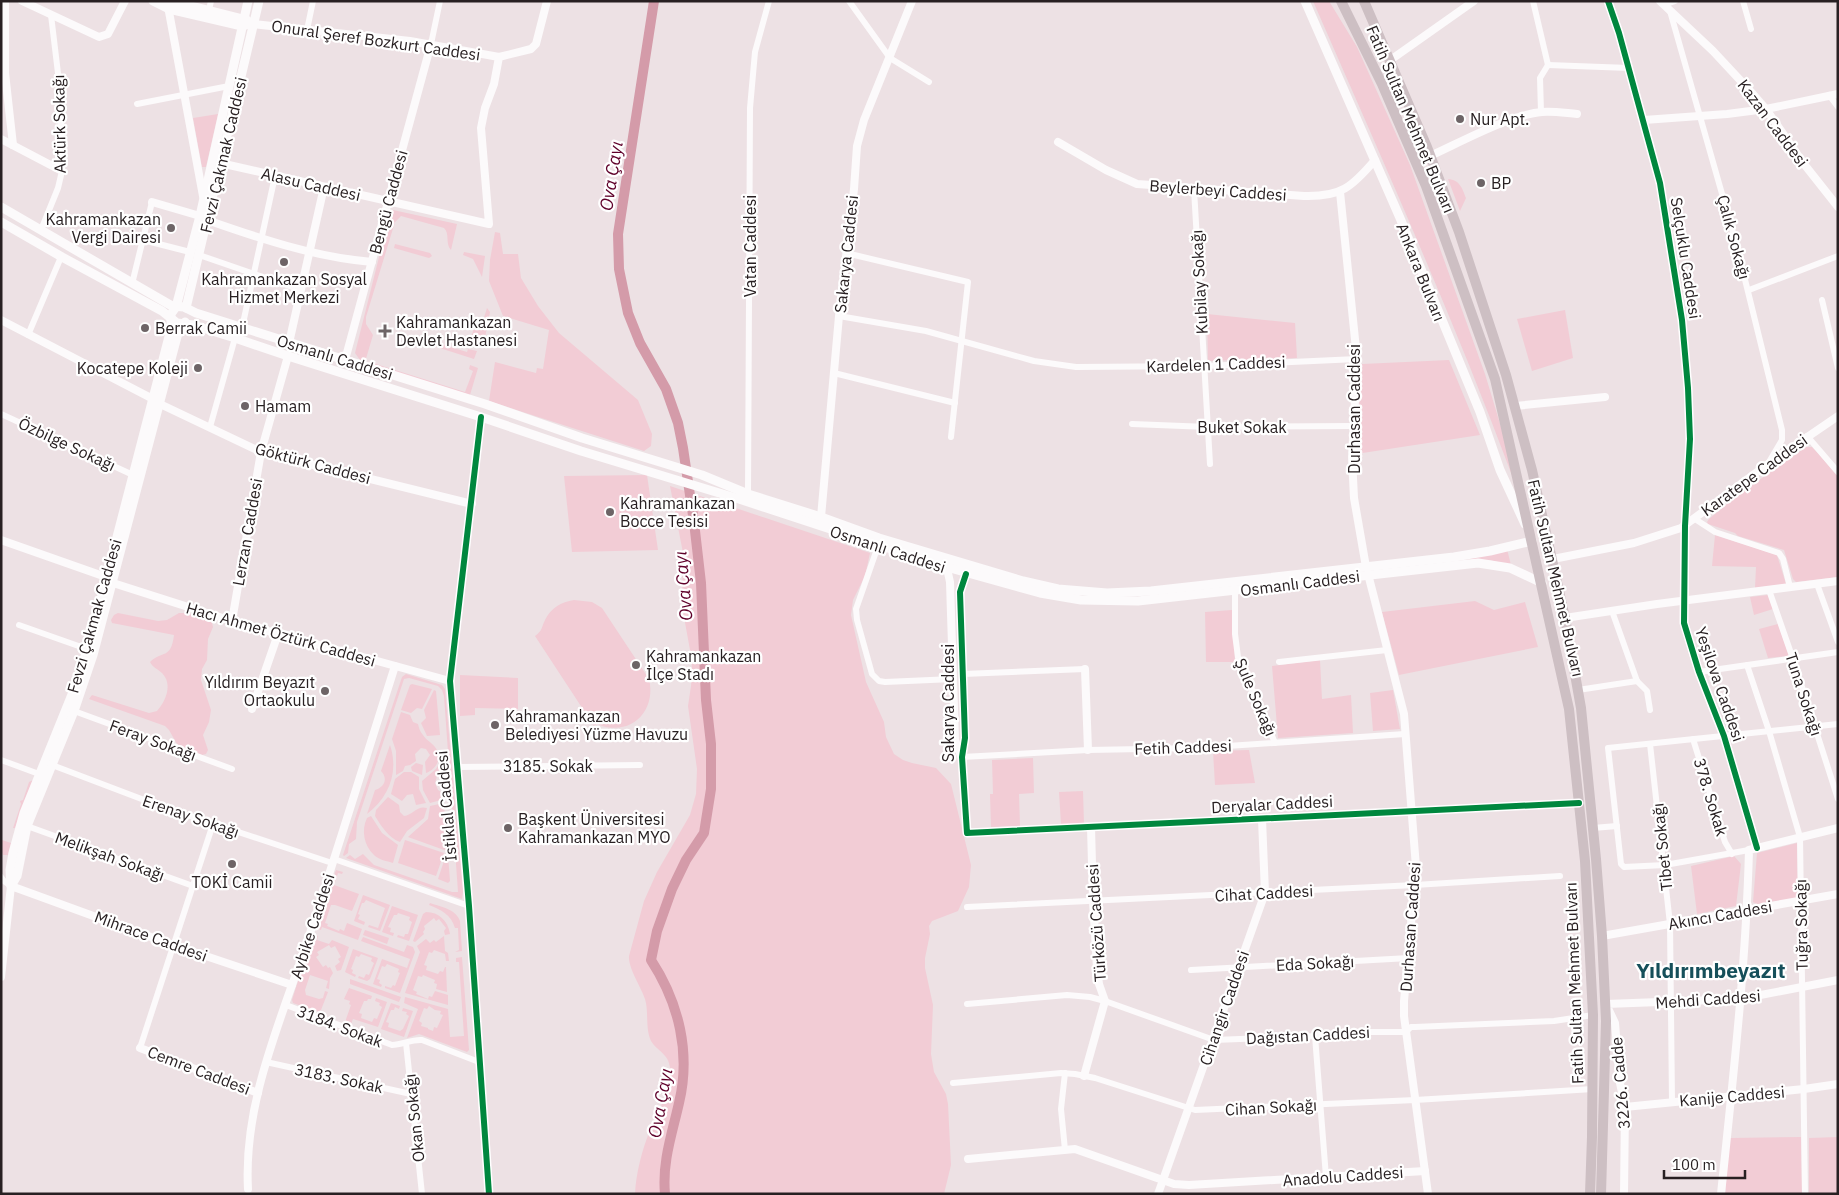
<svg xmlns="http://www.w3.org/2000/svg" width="1839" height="1195" font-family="'IBM Plex Sans',sans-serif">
<rect width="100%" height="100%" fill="#ede1e4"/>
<!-- green -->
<g fill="#f2ccd5" fill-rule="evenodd">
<path d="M1313,1H1329L1357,47L1410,165L1485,374L1504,437L1513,478C1453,317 1382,159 1313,1Z"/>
<polygon points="218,114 206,167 202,167 193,118"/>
<path d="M1448,179C1460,180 1462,188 1466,198L1460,211Z"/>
<path d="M393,210L457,224L451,250C445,244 450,233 444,228L401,216L395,222L366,317V324L373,335L365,362L360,360L355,353L389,217Z"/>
<polygon points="495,232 500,233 503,254 518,254 521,278 538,306 559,333 638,400 652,434 651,446 644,451 489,401 495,362 536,373 537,368 543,369 549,330 503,316 489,281 490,260"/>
<polygon points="395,244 430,253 432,256 429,258 394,248"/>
<polygon points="464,252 485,256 482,277 473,259 463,255"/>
<polygon points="487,308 490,312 484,343 471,338 474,328 480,330"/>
<polygon points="1565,310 1573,358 1532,371 1517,319"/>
<polygon points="1207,314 1295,323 1297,358 1208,361"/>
<polygon points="423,335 428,336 427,340 467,352 468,349 477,351 474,359 421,342"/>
<polygon points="1449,360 1480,435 1356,454 1362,364"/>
<polygon points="374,361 376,364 465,392 473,371 469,369 470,365 478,368 470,395 373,365"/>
<polygon points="1806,447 1812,447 1817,452 1838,477 1838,577 1796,582 1793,579 1784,550 1738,536 1735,533 1708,524 1707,522 1709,519 1738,495"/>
<polygon points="647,475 658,550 572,552 564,476"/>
<path d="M670,486L870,553L865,576L853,600L851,615L866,682L884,722L886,737L894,754L903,760L912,763L936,768L951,784L971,865L969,887L958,911L932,921L929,926L930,934L925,958V968L933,1005L931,1054L934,1072L946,1094L948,1104L951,1165L944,1194H635C636,1173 642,1150 650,1130C659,1111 670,1091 670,1068C669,1054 657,1051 651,1041C645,1028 649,1012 645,999C641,987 628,968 629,956L644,901L657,872L690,815L696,794L697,769L688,706L691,686L692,661L682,606L683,553Z"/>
<polygon points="1715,535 1777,555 1786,584 1755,588 1756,567 1712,566"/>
<polygon points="1507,549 1511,565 1489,560 1462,559"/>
<polygon points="1768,595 1773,609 1754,615 1750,597"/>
<path d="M574,600L592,602L602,608L649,679C657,712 629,738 597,724L594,726L535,636C543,630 541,628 545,620C551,608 561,602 574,600Z"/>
<polygon points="1475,601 1494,610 1525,602 1538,647 1399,675 1382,612"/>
<polygon points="1232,610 1235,662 1206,662 1205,612"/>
<path d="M118,613L158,621L167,620L179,613H184L208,619L212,623L213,627L208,639L207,660L202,669L201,680L211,710L209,722L203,735L208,750L206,754L202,755L177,744L169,730L165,726L89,699L92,695L149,713L157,711C166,701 173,684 162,673C158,669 153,668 150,662C162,650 171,660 174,635L112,623L111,620L114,615Z"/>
<polygon points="1778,624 1789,656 1768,658 1759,629"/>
<polygon points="1320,660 1322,699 1351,695 1353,733 1278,738 1272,666"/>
<polygon points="406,674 442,685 445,689 463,892 462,899 346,858 350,855 355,859 363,854 374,865 452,892 458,892 444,696 442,690 438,686 409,678 404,679 357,822 356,839 349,844 348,853 344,856 343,855 402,677"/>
<polygon points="460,675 518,678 518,709 475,708 475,715 460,716"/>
<polygon points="412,684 432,689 422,709 417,708 411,713 401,710 410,685"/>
<polygon points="434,690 436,691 440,735 427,736 421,723 426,718 424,710"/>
<polygon points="1393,690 1400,729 1373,731 1370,693"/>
<path d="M401,712L410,715L413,722L418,724C419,728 420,732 423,735C426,740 431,742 435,747C443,757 437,769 426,773L425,762L430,755L426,749L421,748L415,754L416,761L410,765L405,766L403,771L396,775V751L392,739Z"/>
<path d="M390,745C399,772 389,797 367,814L375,790C385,787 388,778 381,771Z"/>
<polygon points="1249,750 1255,783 1215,785 1213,751"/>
<polygon points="1033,758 1034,793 1019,794 1020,826 991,827 990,794 993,794 992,760"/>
<polygon points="442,759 443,773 437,776 435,783 438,790 444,794 445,799 430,803 423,790 422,781 436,769"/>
<polygon points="416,763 423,765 422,775 412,771 411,767"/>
<polygon points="404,772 411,772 419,777 419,789 426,803 416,805 413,794 407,795 402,801 391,794 395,779"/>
<polygon points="33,780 15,828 13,828 21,804 20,801 23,800 29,782"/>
<polygon points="1083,791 1084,824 1061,824 1059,792"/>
<path d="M388,797L399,805L400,812L404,816C413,815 417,805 427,808L424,818L407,831L400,842C389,838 381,826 375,816L376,810Z"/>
<polygon points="444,803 447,851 408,837 428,819 430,806"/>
<path d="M371,816L382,833L398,845L393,863C387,861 379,860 374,855C364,846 361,830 367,818Z"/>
<polygon points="2,840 11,843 8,855 3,855 1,849"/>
<polygon points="405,840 444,853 436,876 398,863"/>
<polygon points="1797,843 1798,898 1757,904 1753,902 1757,853"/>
<polygon points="446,855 448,855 450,881 448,883 438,879"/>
<polygon points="1734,856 1741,864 1736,906 1697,914 1691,866"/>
<polygon points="336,870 343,872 342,874 338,873 334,885 359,894 352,911 335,905 331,905 325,923 328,924 327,926 339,931 340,929 344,931 347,923 362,929 358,940 322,927 321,930 316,928"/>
<polygon points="363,895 390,905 380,931 368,927 369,925 378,928 385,908 366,900 364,903 362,903 358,914 360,915 358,919 365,922 364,925 354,921"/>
<path d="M430,903C441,907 456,909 460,921L462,951L455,952L459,950L458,928H455C451,914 441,910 429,905Z"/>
<polygon points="392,906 418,915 409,941 397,937 398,935 404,937 405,934 408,934 412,922 409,920 410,917 398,913 397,915 394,915 388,927 391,928 390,932 394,933 393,936 382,932"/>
<path d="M426,912C439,912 448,921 450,934L445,935L444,931L446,928L439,919L436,921L434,918L424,926L425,929L423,932L424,934L415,942L413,941L423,914Z"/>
<polygon points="365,930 389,938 387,944 363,935"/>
<polygon points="313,934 318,936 317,940 329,944 332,940 349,947 341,970 337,971 335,966 340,962 338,959 341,957 335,946 331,948 329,945 317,952 319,955 316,957 323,967 326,965 328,968 330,967 333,973 330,978 329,989 326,988 328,981 310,975 305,990 306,995 319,999 323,998 325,991 328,992 321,1010 319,1012 293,1003 292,1000"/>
<polygon points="444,936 445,951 448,953 449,961 446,961 445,954 434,950 432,953 429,952 424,965 427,966 426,970 438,974 440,971 443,972 445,967 446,967 447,992 436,989 437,984 434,983 435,980 423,975 422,977 418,976 413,990 417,992 416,994 428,999 429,996 432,997 435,991 448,995 448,1005 405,993 420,952 417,946 426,939 430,943 434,940 436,942"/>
<polygon points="363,937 404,952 407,945 413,947 415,952 400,993 385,988 385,986 391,988 393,985 395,986 400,973 398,972 399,969 387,964 385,967 382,966 377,979 380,980 379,983 382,985 381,987 373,984 382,959 407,968 410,959 361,941"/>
<polygon points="353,949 378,958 370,979 367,981 358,978 359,976 364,978 366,974 369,975 374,963 371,961 372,958 361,954 359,957 356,956 351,969 353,970 352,973 356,975 355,977 345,972"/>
<path d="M462,957L469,1050L467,1052L419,1034L407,1038L418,1009L404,1003L405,997L448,1009L450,1037L464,1036L459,962H456V958ZM429,1006L435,1010L441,1011L440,1014L443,1015L437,1028L434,1027L433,1031L428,1029V1028L421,1026L422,1023L419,1021L424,1008L427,1009Z"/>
<polygon points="350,979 401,997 399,1002 350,984"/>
<polygon points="349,988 372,996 371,999 368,999 367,1001 364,1001 359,1013 362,1014 361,1018 372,1022 374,1018 377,1019 382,1007 379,1005 380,1003 375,1001 376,998 387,1002 378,1027 353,1019 351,1024 345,1022 351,1005 349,1004 350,1001 344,999"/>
<polygon points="391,1003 400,1006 399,1009 395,1007 394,1010 391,1010 386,1022 389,1023 388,1027 400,1031 403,1029 409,1016 406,1014 407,1012 402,1011 403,1008 413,1011 404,1037 381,1029"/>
<polygon points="1801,1137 1802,1194 1725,1194 1730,1138"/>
<polygon points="1838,1137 1838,1194 1809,1194 1809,1138"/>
</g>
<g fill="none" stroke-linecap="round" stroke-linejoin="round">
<!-- river -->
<path stroke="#d49ba9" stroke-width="10" d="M654,1L618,234L619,269L628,313L640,343L666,389L678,423L683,448L694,522L701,583L706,700L711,744V789L704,833L686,860L672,889L657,931L651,960C679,1003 691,1053 679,1103C672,1134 662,1162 665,1194"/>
<!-- minor -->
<g stroke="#fcfafb" stroke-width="6">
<polyline points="849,1 890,58 929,82"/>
<polyline points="1533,1 1548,65"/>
<polyline points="1743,1 1751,29"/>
<polyline points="1664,5 1675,1"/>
<polyline points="209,10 211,1"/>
<polyline points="1670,11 1736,243 1782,430 1782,440 1769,462"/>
<polyline points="307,30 313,1"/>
<polyline points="431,44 440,1"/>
<polyline points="1548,65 1629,68"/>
<polyline points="1829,95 1838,107"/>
<polyline points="137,104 229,86"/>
<polyline points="1541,112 1540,78 1548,65"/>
<polyline points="1194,189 1210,464"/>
<polyline points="41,230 58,188 62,171 60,90 51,15"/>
<polyline points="143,240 190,252"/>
<polyline points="846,253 968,282 951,437"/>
<polyline points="199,255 301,290"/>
<polyline points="132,284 152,202"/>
<polyline points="1749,290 1838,256"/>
<polyline points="1822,300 1838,368"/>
<polyline points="839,316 926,331 1034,361 1076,367 1204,366 1357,359"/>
<polyline points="242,328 275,176"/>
<polyline points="28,335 61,257"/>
<polyline points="834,373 955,403"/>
<polyline points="1,414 133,475"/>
<polyline points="1132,424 1208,427 1353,426"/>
<polyline points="210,427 235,338"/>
<polyline points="1807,436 1838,472"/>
<polyline points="748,494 750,108 755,52 769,1"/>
<polyline points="1695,519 1715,532 1779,553 1783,559 1790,587"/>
<polyline points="878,546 856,609 857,620 872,674 879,681 885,682 953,679"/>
<polyline points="1817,584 1838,642"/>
<polyline points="1769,590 1793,659 1838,799"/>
<polyline points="1235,591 1235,634 1238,657 1275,743"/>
<polyline points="1612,611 1637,681"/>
<polyline points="19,625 87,649"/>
<polyline points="1279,662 1387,650"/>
<polyline points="1747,665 1769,731 1800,837 1805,1194"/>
<polyline points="1699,672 1838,652"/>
<polyline points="963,674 1085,669"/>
<polyline points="1637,681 1647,691 1650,710"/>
<polyline points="1578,690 1637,681"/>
<polyline points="74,711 232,769"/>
<polyline points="1693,739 1725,842 1732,854"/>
<polyline points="1650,744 1670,924 1672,1101"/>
<polyline points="962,757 1088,750 1198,748 1405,734"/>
<polyline points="1,760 39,774"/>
<polyline points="52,765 160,806 332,863"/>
<polyline points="457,767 640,765"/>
<polyline points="27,826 193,886"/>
<polyline points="1593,828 1617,826"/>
<polyline points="967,833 1579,803"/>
<polyline points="1749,850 1665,865 1624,867 1621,864 1608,748 1838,724"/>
<polyline points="334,859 469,906"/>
<polyline points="1,877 4,881 11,886"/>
<polyline points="967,907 1415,885 1560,876"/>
<polyline points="1191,970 1409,958"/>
<polyline points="967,1004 1067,995 1090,997 1105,1001 1214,1040 1315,1036 1365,1032 1406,1032 1411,1027 1415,1027 1554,1021 1593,1015"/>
<path d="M286,1005L392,1045C402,1045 412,1039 422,1040L479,1062"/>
<polyline points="1315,1036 1326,1177"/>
<polyline points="406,1043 422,1194"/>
<polyline points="140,1048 213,824"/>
<polyline points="266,1062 411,1094"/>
<polyline points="953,1083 1061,1073 1075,1074 1095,1078 1195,1110 1415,1100 1593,1089"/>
<polyline points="1065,1150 1061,1109 1065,1073"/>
</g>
<!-- tertiary -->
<g stroke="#fcfafb" stroke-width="8">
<polyline points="5,1 5,73 13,145"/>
<polyline points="22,1 99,37 108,34 125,1"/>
<polyline points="167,1 203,196"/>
<polyline points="1608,1 1619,33 1660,183 1682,320 1688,388 1690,439 1685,526 1684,623 1699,672 1724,736 1757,848"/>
<polyline points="1660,1 1713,51 1753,94 1766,109 1804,164 1838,207"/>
<polyline points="253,24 410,41 499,57"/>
<polyline points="1389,61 1474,1"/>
<polyline points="1644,120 1727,114 1766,109 1838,94"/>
<polyline points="1,139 62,171"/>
<path d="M1058,142L1106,170L1137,184L1304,196C1341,197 1352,187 1375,160"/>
<path d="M1430,156C1459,143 1512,114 1542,112C1553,111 1565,113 1577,114"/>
<polyline points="220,163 489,224 481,128 485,108 494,84 499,57 531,49 536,44 547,1"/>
<polyline points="1340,192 1357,359 1352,458 1354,498 1366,567"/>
<polyline points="152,202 200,216"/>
<path d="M207,220C261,239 315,257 372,262"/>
<polyline points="1,320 153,399"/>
<polyline points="289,343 324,187"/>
<polyline points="345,360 431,44"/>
<polyline points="160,404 261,452 472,504"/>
<polyline points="1515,406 1605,397"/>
<polyline points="481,417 450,681 469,906 489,1194"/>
<polyline points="821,517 839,316 854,189 857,146 864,120 912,1"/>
<polyline points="1,540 106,577"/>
<polyline points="1553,559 1634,543 1681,528 1768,464 1838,416"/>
<polyline points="943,566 948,573 950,582 955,740 961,756"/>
<polyline points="966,574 960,592 965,738 962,757 967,833"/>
<polyline points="1368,574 1404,714 1416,867 1404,1001 1404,1016 1428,1194"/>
<polyline points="113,583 232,621 450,681"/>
<polyline points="1565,618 1657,604 1838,581"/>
<polyline points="232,621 261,452 288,356"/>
<polyline points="1085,669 1088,750"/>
<polyline points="252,709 278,634"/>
<polyline points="1602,936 1838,894"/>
<polyline points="1,977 11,886 173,945 292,985"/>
<polyline points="140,1048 258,1093"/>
<polyline points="1084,1076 1105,1001 1099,984 1097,969 1093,901 1091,827"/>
<polyline points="1625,1107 1804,1089 1838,1084"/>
<polyline points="968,1159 1075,1149 1174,1184 1189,1185 1425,1171"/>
<path d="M248,1189C243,1099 284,1014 311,930C340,842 367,754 395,666"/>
<polyline points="1158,1194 1265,893 1262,819"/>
<polyline points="1624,1194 1625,1107 1620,1083 1615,1023 1606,1004 1740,999 1838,980"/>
<path d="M1721,1194C1733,1079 1746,965 1749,850L1838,828"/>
</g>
<!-- secondary -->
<g stroke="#fcfafb" stroke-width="9">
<polyline points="153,1 169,9 242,26 246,25"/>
<polyline points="171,1 247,20"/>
<polyline points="1305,1 1400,218 1480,412 1500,470 1525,524"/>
<polyline points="1,207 172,306 184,307 196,313 485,404 582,438 702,475 748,494 821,517 879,538 1023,581 1058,589 1107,593 1151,591 1454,557 1490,551 1532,541 1530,536"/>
<polyline points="1,222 62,257 162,311 177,323 193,325 235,338 288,356 481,417 581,451 739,499 943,566 1040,593 1081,600 1138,601 1478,563 1510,568 1542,583"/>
<polyline points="186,308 259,1"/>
<polyline points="11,886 10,870 13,853 24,813 73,692 90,641 171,329 171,314 176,307 200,216 248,1"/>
<polyline points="11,886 17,876 27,826 74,711 93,655 179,329 185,322"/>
</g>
<!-- trunk -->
<g stroke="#cdbfc3" stroke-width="10">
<polyline points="1341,1 1382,84 1426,186 1495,379 1569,709 1585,861 1593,1015 1592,1137 1590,1194"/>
<polyline points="1364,1 1427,147 1459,232 1506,375 1532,470 1565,618 1581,708 1596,859 1602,936 1606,1021 1601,1194"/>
</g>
<defs>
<g id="cycleway">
<polyline points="1608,1 1619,33 1660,183 1682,320 1688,388 1690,439 1685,526 1684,623 1699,672 1724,736 1757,848"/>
<polyline points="481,417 450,681 469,906 489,1194"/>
<polyline points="966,574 960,592 965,738 962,757 967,833 1579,803"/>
</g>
</defs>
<!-- cycleway casing -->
<use href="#cycleway" stroke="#fff" stroke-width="9"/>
<!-- cycleway -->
<use href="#cycleway" stroke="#00873e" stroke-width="6"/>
</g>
<!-- markers -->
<g fill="#6d6466" stroke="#fff" stroke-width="2">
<circle cx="1460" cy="119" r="5"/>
<circle cx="1481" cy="183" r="5"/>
<circle cx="171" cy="228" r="5"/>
<circle cx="284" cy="262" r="5"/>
<circle cx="145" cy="328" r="5"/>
<path d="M382.5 323.5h5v5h5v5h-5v5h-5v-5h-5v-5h5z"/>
<circle cx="198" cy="368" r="5"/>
<circle cx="245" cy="406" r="5"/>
<circle cx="610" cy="512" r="5"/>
<circle cx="636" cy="665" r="5"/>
<circle cx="325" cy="691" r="5"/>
<circle cx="495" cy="725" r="5"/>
<circle cx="508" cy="828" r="5"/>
<circle cx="232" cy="864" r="5"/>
</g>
<g text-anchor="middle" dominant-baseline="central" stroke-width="4.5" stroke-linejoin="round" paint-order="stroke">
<!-- street labels -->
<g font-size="16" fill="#282022" stroke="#fff">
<text transform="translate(376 40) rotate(8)">Onural Şeref Bozkurt Caddesi</text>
<text transform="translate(1411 119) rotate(67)">Fatih Sultan Mehmet Bulvarı</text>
<text transform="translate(1773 123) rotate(53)">Kazan Caddesi</text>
<text transform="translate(59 124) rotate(-91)">Aktürk Sokağı</text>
<text transform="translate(223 155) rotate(-77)">Fevzi Çakmak Caddesi</text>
<text transform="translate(311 184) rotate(13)">Alasu Caddesi</text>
<text transform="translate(1218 190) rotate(4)">Beylerbeyi Caddesi</text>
<text transform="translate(388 202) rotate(-75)">Bengü Caddesi</text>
<text transform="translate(1734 237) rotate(75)">Çalık Sokağı</text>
<text transform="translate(750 246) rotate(-90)">Vatan Caddesi</text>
<text transform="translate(846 254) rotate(-84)">Sakarya Caddesi</text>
<text transform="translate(1686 258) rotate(81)">Selçuklu Caddesi</text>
<text transform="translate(1421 272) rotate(68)">Ankara Bulvarı</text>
<text transform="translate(1199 282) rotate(-93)">Kubilay Sokağı</text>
<text transform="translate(335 357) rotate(17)">Osmanlı Caddesi</text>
<text transform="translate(1216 364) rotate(-2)">Kardelen 1 Caddesi</text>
<text transform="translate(1354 409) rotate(-90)">Durhasan Caddesi</text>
<text x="1242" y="427">Buket Sokak</text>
<text transform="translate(67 444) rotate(25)">Özbilge Sokağı</text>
<text transform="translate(313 463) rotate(15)">Göktürk Caddesi</text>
<text transform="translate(1754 475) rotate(-36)">Karatepe Caddesi</text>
<text transform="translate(247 532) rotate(-80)">Lerzan Caddesi</text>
<text transform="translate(888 549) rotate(18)">Osmanlı Caddesi</text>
<text transform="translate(1556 578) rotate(77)">Fatih Sultan Mehmet Bulvarı</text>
<text transform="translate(1300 583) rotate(-7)">Osmanlı Caddesi</text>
<text transform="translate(94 616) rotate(-74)">Fevzi Çakmak Caddesi</text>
<text transform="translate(281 634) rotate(16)">Hacı Ahmet Öztürk Caddesi</text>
<text transform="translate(1720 684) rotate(71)">Yeşilova Caddesi</text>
<text transform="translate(1804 694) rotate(72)">Tuna Sokağı</text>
<text transform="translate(1256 697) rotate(67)">Şule Sokağı</text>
<text transform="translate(948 703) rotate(-90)">Sakarya Caddesi</text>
<text transform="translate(153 740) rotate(20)">Feray Sokağı</text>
<text transform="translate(1183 747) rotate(-2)">Fetih Caddesi</text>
<text x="548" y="766">3185. Sokak</text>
<text transform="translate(1711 797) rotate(73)">378. Sokak</text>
<text transform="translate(1272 804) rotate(-3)">Deryalar Caddesi</text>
<text transform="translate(446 806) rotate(-95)">İstiklal Caddesi</text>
<text transform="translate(191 816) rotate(19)">Erenay Sokağı</text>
<text transform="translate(1662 847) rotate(-96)">Tibet Sokağı</text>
<text transform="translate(110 856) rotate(20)">Melikşah Sokağı</text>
<text transform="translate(1264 893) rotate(-3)">Cihat Caddesi</text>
<text transform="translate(1720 915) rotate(-10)">Akıncı Caddesi</text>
<text transform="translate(1096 923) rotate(-94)">Türközü Caddesi</text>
<text transform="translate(1801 925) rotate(-91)">Tuğra Sokağı</text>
<text transform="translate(312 926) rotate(-72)">Aybike Caddesi</text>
<text transform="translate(1410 927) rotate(-86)">Durhasan Caddesi</text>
<text transform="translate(151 936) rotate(20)">Mihrace Caddesi</text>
<text transform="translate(1315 963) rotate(-3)">Eda Sokağı</text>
<text transform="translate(1574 983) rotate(-92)">Fatih Sultan Mehmet Bulvarı</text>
<text transform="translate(1708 999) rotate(-4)">Mehdi Caddesi</text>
<text transform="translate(1224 1008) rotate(-71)">Cihangir Caddesi</text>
<text transform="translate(340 1026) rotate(21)">3184. Sokak</text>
<text transform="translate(1308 1035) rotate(-3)">Dağıstan Caddesi</text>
<text transform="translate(199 1070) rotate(21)">Cemre Caddesi</text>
<text transform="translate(339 1078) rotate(12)">3183. Sokak</text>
<text transform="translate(1620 1083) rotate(-95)">3226. Cadde</text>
<text transform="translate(1732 1096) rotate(-5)">Kanije Caddesi</text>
<text transform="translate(1271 1107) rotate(-3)">Cihan Sokağı</text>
<text transform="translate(414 1118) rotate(-96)">Okan Sokağı</text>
<text transform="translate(1343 1176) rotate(-4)">Anadolu Caddesi</text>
</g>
<!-- poi labels -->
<g font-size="16" fill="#282022" stroke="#fff" text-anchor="start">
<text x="1470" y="119">Nur Apt.</text>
<text x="1491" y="183">BP</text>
<text x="161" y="219" text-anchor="end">Kahramankazan<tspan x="161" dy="18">Vergi Dairesi</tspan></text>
<text x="284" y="279" text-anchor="middle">Kahramankazan Sosyal<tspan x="284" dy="18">Hizmet Merkezi</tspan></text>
<text x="396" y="322">Kahramankazan<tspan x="396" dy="18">Devlet Hastanesi</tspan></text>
<text x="155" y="328">Berrak Camii</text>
<text x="188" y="368" text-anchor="end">Kocatepe Koleji</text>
<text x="255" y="406">Hamam</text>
<text x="620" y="503">Kahramankazan<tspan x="620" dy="18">Bocce Tesisi</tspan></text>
<text x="646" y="656">Kahramankazan<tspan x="646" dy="18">İlçe Stadı</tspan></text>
<text x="315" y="682" text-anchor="end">Yıldırım Beyazıt<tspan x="315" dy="18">Ortaokulu</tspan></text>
<text x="505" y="716">Kahramankazan<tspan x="505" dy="18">Belediyesi Yüzme Havuzu</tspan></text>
<text x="518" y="819">Başkent Üniversitesi<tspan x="518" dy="18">Kahramankazan MYO</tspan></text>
<text x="232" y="882" text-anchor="middle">TOKİ Camii</text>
</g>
<!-- water labels -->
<g font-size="18" font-style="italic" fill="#5f002a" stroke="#fff">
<text transform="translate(611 176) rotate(-81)">Ova Çayı</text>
<text transform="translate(683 586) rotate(-95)">Ova Çayı</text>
<text transform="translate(660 1103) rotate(-80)">Ova Çayı</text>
</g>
<!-- district labels -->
<g font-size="21" font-weight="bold" fill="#164f5a" stroke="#fff">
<text x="1711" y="970">Yıldırımbeyazıt</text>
</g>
</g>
<!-- border -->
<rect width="1839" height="1195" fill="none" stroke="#282022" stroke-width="5"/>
<!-- scale -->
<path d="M1664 1170v8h81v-8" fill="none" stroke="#282022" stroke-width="2.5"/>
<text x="1672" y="1170" font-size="15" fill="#282022" stroke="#ffffff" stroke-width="4" paint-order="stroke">100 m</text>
</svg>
